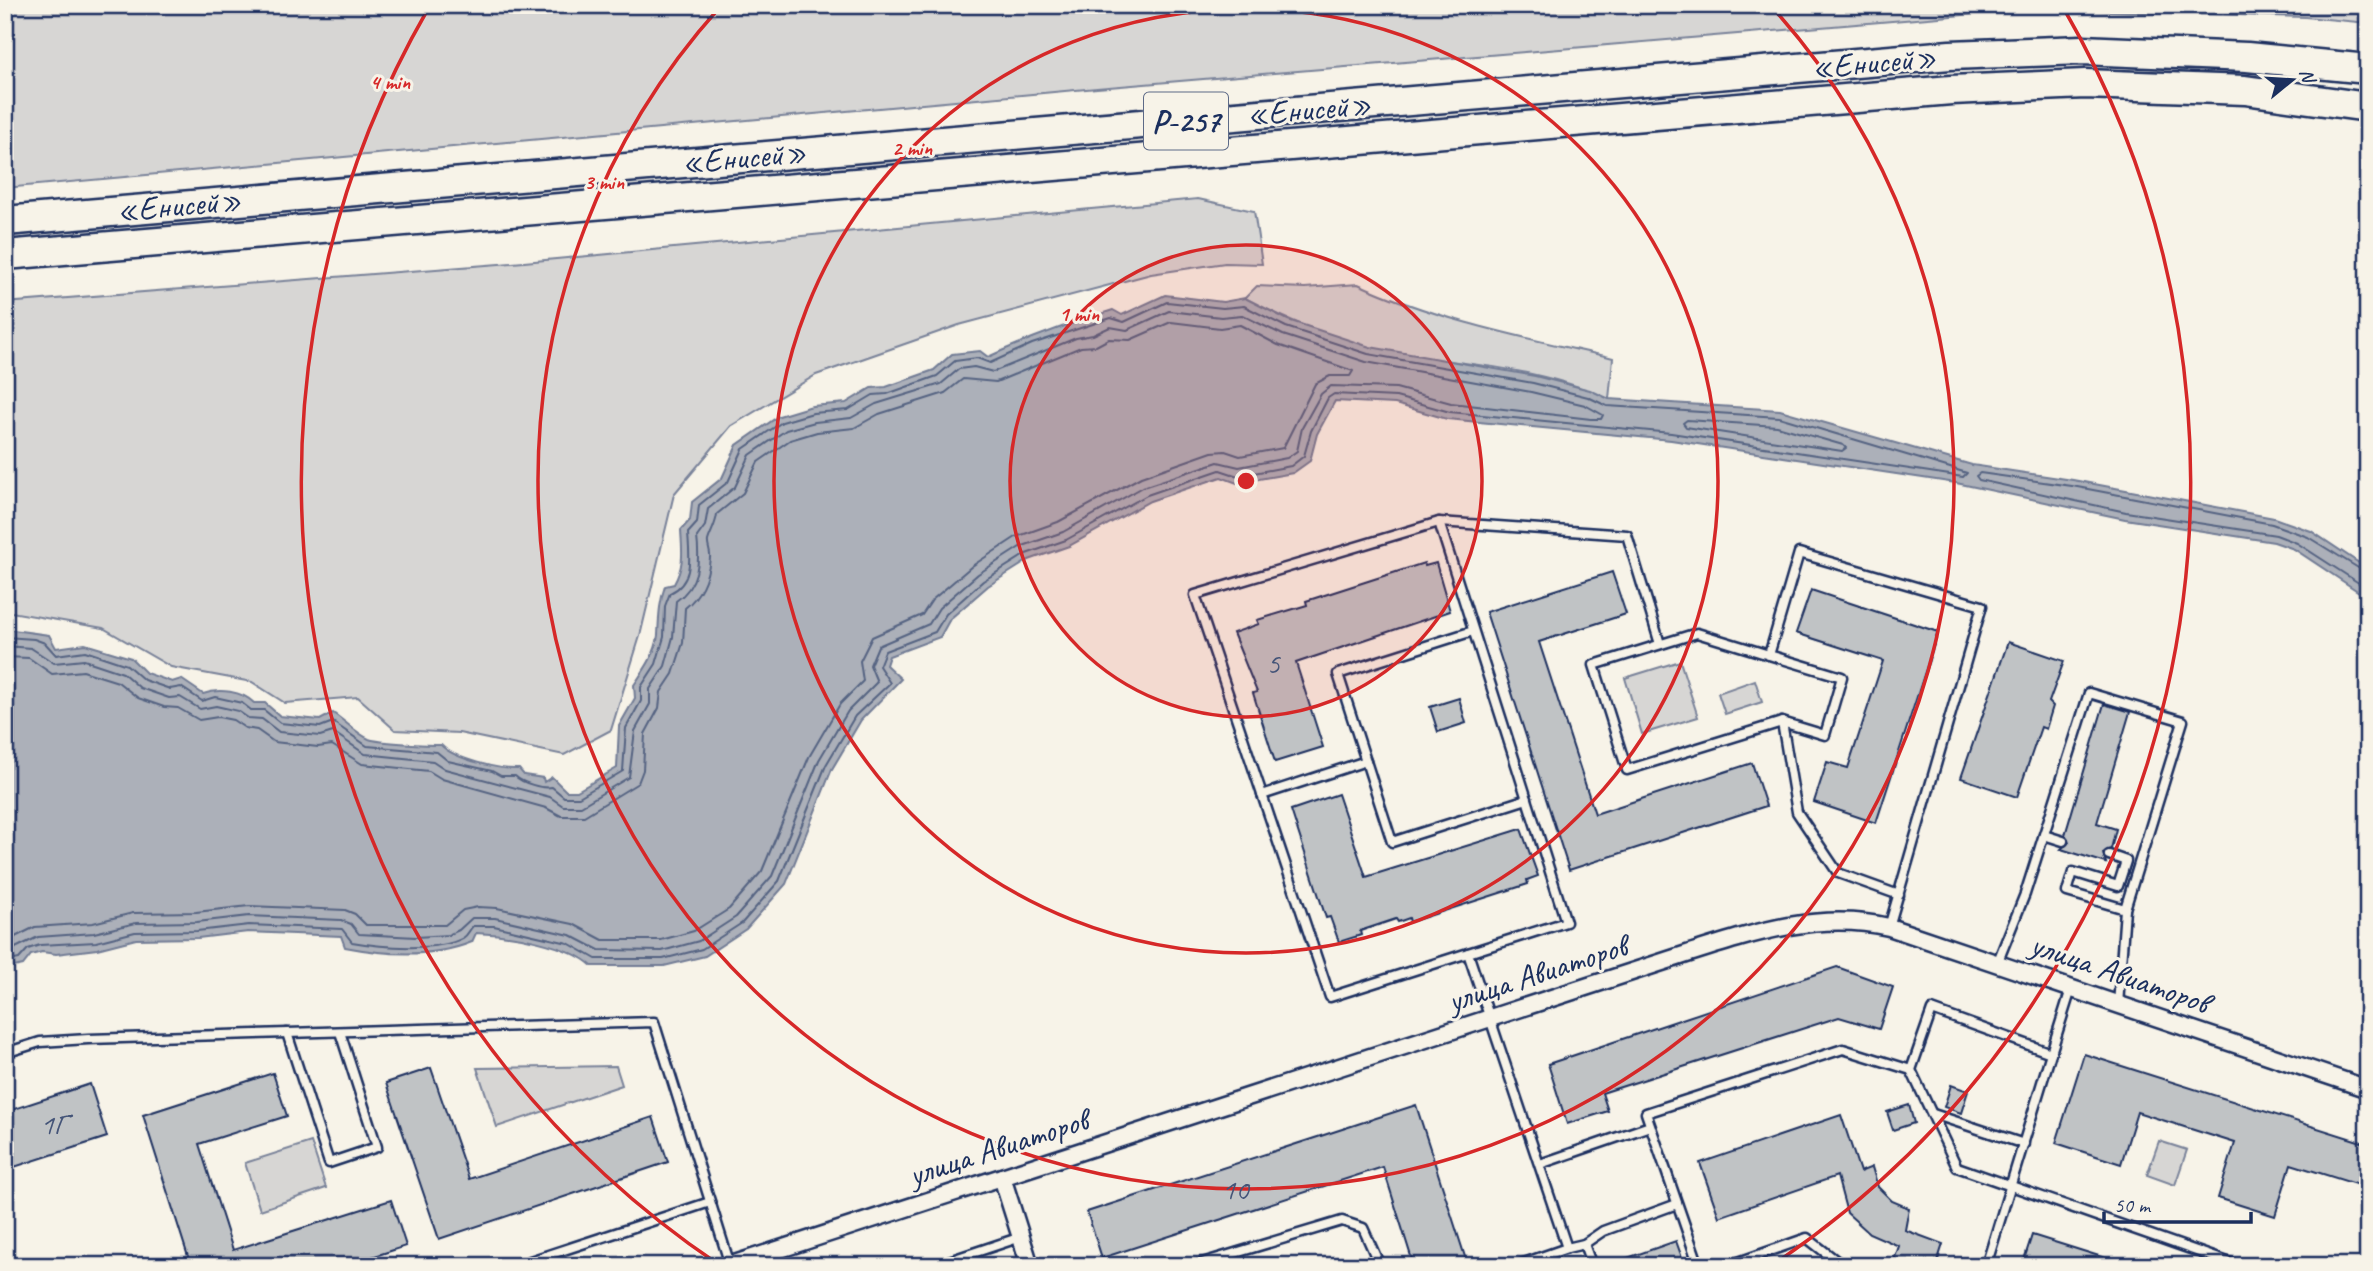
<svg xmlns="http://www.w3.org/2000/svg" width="2373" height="1271" font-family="Caveat,sans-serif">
<rect width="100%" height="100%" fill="#f7f3e8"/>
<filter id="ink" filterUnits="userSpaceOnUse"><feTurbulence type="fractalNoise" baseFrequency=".0143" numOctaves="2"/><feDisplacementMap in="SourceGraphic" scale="14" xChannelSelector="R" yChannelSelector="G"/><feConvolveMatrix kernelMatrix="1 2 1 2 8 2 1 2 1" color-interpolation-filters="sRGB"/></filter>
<g filter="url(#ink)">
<!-- green -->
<g fill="#d7d6d4" stroke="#798299" stroke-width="2">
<polygon points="5,5 2368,5 2368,23 2305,17 2035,9 1097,88 5,188"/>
<polygon points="1198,199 1254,211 1262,264 1225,263 1151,274 959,325 816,375 731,426 674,494 640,636 611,730 564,755 459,733 395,730 358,697 285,703 252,682 171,667 103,628 5,611 5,303 524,262"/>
<path d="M1358,284C1439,321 1527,338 1613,358L1609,399C1549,371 1475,364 1411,356C1353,348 1296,325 1245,298L1257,286L1305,288Z"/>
<polygon points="1680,661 1698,717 1642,734 1625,678"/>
<polygon points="1755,680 1762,702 1725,714 1718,693"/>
<polygon points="616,1066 622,1085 497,1127 477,1068"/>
<polygon points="2159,1141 2187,1150 2175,1185 2147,1175"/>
<polygon points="311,1142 326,1188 260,1210 245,1163"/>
</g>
<!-- water -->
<path fill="#acb0b9" stroke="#727c95" stroke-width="2" d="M1165,295L1223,302L1245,298L1288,320L1370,347L1535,376L1590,390L1609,399L1780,410L1972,465L2073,480L2274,518L2311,531L2368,569V598L2294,549L2274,542L2125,519L1956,483L1671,440L1447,419L1395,404L1335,401L1317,434L1310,461L1293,473L1237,483L1221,477L1150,501L1069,546L1029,560L988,586L950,619L940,637L889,656L886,665L901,679L861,720L832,769L786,884L746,929L705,956L664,966H592C568,944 509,934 476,933L472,942C433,958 386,955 345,947L341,936L248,932L198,938L136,939L97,949L56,954L42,952L31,955L23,965L5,969V629L49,635L56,648L85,644L131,658L146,673L172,682L181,679L203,694C219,688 242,691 254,703H265L280,716L320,720L333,713C344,720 357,734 369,739C380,743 430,745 441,745C454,759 500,770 519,769L524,775L543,778L544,782L552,777L566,791H577L617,768L619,726L635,698L634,685C644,670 656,654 658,635C659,617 659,603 665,586L674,584C685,564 682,551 681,530L690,520L692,502L722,478L737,445L779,416L812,406L846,403L871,388L886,387L934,370L952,354L980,351L988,357C1029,338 1071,323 1113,310L1122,315Z"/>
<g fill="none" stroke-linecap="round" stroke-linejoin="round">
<!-- shore -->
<g stroke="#556382" stroke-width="2">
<polygon points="1687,420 1777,426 1843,445 1846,448 1842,451 1686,427 1683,423"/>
<polyline points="2368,574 2308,537 2272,524 2072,486 1980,473 1976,476 1979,480 2126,512 2276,535 2297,543 2368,589"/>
<path d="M5,637L34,639L45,643L56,655L85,651L127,665L144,680L170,689L181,687L202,701L215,697L242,703L251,710H264L280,723L320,727L333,722L367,746L437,752L448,761L492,771L501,776H515C522,783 542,789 552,787L564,797H579L623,771L626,728L641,701V687L656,664L664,637L665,606L670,593C695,582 689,554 688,533L697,523L699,505L728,482L743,449L782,422L813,413L848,410L873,395L887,394L937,376L955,361L977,358L990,363L1032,344L1111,318L1124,322L1167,302L1223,308L1244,306L1286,327L1368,354L1533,383L1588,397L1607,406L1779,417L1967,473L1963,477L1671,433L1450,412L1396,397L1334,394L1328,398L1311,431L1304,456L1291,466L1238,476L1220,470L1147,495L1066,540L1026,554L983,581L946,614L935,632L885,651L879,666L890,683L855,716L826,765L779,881L742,923L702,949L663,959H596L568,943L494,926H473C469,930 468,935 463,938C438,952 380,947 352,942L342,929L249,925L197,931L135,932L96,942L40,945L28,949L19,959L5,962"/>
<path d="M5,646L31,648L54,663L84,660L123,673L140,688L169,698L180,697L200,709L216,706L238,711L248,718L262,719L279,732L320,736L333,732L365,754L433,761L445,769L550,797L563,806H581L629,777L635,731L650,704V689L665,666L673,637L676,601C699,585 700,562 697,537L705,526L708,509L735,487L750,455L786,430L815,422L851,418L876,404L941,384L959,369L974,367L993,372L1076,338L1093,335L1110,327L1127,330L1169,311L1221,317L1242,315L1283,335L1366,362L1531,392L1585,405L1603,415L1601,419H1591L1451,403L1396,388L1331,386L1321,394L1302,428L1297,451L1287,458L1239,467L1218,462L1143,487L1063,532L1020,547L978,574L939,608L929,624L878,646L870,665L877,682L848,711L819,760L772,876L736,917L699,941L662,951L599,950L570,935L495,918H472L459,930L448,935L416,937L359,934L351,924L341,920L249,916L197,922L136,923L94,933L38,937L5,953"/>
<path d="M5,657L29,658L52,674L83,671L118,682L138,698L164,707L178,708L199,720L218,717L233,720L245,728L257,730L274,742L318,747L332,745L362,764L429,771L442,779L546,808L561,816H584L638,783L643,770L645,734L659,708L661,692L673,674L683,643L685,608C700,596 708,578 710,558C711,552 707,546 708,541C710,533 716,525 717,514L743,493L758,462L790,440L817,432L854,428L879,414L945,393L963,379L996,382L1081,347L1096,346L1109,339L1130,340L1171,322L1220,328L1240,325L1278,345L1353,371L1350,376H1330L1315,384L1283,448L1240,456L1225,451L1212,452L1141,477L1058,522L1016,537L972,566L932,600L922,615L872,637L860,661L863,681L840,704L809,757L762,871L729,909L694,931L661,940H603L573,924L497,908L478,907L463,910L445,925H366L355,914L345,910L249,906L196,912L133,913L93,923L35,927L5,942"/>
</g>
</g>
<!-- building -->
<g fill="#c0c3c5" stroke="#1b2f5e" stroke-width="2">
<polygon points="1424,563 1425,566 1436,563 1450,611 1296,663 1323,747 1275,762 1253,693 1257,692 1233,633 1259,624 1257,620 1307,605 1306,601"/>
<polygon points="1612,572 1626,614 1539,642 1595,814 1752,763 1766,806 1569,870 1486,612"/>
<polygon points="1811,590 1938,632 1876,823 1814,802 1827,762 1848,768 1883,661 1796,633"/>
<polygon points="2008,642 2064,661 2049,702 2053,706 2046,729 2041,727 2017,797 1961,778"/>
<polygon points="1459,698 1466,723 1438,732 1430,707"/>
<polygon points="2104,704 2130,712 2097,823 2116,829 2111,849 2103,853 2106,863 2061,849 2069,842 2065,835"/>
<polygon points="1338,794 1366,877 1521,829 1538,876 1527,880 1528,884 1410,922 1409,918 1398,922 1396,919 1360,931 1361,935 1339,942 1330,917 1326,918 1291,810"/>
<polygon points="1837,967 1893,987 1879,1029 1839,1017 1602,1093 1608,1111 1567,1124 1548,1064"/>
<polygon points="2084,1054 2368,1144 2368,1188 2291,1164 2275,1216 2218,1198 2235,1143 2137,1112 2121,1164 2056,1143"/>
<polygon points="431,1068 469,1179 653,1117 668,1162 439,1239 386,1083"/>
<polygon points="273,1073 287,1116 199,1144 233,1250 391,1200 406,1246 344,1266 191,1266 143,1115"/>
<polygon points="90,1084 107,1137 5,1170 5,1112"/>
<polygon points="1951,1085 1968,1091 1961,1113 1944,1107"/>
<polygon points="1416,1105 1467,1263 1458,1266 1414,1266 1383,1167 1102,1258 1087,1212"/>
<polygon points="1909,1105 1914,1123 1893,1130 1887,1112"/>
<polygon points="1841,1115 1860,1172 1872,1167 1878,1187 1892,1201 1909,1208 1905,1230 1943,1244 1936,1266 1892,1266 1899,1246 1869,1233 1847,1213 1837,1176 1719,1217 1700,1163"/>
<polygon points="2032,1235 2118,1262 2117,1266 2022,1266"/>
<polygon points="1676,1241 1685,1266 1613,1266 1613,1263"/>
</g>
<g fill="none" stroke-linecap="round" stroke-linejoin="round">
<defs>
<g id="lane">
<polyline points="1439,522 1566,922 1468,953 1567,1248 1584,1244 1592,1266"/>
<polyline points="1473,631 1338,674 1392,842 1527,799"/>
<polyline points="1769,655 1697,633 1594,665 1627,770 1782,722"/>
<polyline points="1262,795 1366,761"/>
<polyline points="2044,835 2063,841"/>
<polyline points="2109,855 2126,861 2118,886 2073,872 2067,892 2125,909"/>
<polyline points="1889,927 1982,606 1799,553 1769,655 1842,677 1825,735 1782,722 1797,812 1838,873 1899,895"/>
<polyline points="1468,953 1330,997 1195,595 1439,522 1627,535 1660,644"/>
<polyline points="1998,961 2025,894 2089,693 2183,721 2125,909 2118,1005"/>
<polyline points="2071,989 2051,1053 1932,1010 1911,1070 1957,1167 2239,1266"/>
<polyline points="287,1033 329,1163 377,1147 340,1032"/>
<polyline points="5,1053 40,1042 88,1039 654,1022 730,1265"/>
<polyline points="1933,1114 2024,1144"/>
<polyline points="1540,1164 1650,1126"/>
<polyline points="1584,1244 1603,1231 1677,1204"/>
<polyline points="515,1266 710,1202"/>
<polyline points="934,1266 1021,1237"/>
<polyline points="1192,1266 1342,1221 1363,1228 1380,1266"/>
<polyline points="1515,1266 1567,1248"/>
<polyline points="1699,1266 1646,1113 1843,1049 1911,1070"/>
<polyline points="1727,1266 1807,1238 1843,1266"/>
<polyline points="1986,1266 2051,1053"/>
</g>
<g id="street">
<polyline points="1002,1177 1030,1266"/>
<path d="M728,1266L1690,953C1756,932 1820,911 1889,927L2368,1089"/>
</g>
<g id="highway">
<polyline points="5,221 1950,55 2082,50 2247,57 2368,69"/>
<polyline points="5,255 1951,90 2085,84 2245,90 2368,107"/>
</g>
</defs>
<!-- lane casing -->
<use href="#lane" stroke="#1b2f5e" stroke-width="13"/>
<!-- street casing -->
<use href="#street" stroke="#1b2f5e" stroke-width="21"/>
<!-- highway casing -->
<use href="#highway" stroke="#1b2f5e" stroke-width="33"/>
<!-- lane -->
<use href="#lane" stroke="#f7f3e8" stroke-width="8"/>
<!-- street -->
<use href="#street" stroke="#f7f3e8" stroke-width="16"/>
<!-- highway -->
<use href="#highway" stroke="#f7f3e8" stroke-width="28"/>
</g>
</g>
<!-- distance rings -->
<circle cx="1246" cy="481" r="236" fill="#d62828" fill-opacity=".12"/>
<g fill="none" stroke="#d62828" stroke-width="3.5">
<circle cx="1246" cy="481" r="236"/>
<circle cx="1246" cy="481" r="472"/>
<path d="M1772 7A708 708 0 1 1 720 7"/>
<path d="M718 1264A944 944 0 0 1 428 9M2064 9A944 944 0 0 1 1774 1264"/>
</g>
<g text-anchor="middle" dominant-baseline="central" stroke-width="6" stroke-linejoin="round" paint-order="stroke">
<!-- number labels -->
<g font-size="30" fill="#445478">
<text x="1273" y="663">5</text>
<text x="54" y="1124">1Г</text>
<text x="1235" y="1189">10</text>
</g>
<!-- shield labels -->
<rect fill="#f7f3e8" stroke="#5d6a87" stroke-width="2" x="1144" y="92.5" width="84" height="57" rx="5"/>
<g font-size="32" font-weight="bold" fill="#1b2f5e">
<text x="1186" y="121">Р-257</text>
</g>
<!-- street labels -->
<g font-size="33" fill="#1b2f5e" stroke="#f7f3e8">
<text transform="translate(1874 62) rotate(-5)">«Енисей»</text>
<text transform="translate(1309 109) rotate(-5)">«Енисей»</text>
<text transform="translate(744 157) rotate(-5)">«Енисей»</text>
<text transform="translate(179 205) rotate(-5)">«Енисей»</text>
<text transform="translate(1537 973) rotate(-18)">улица Авиаторов</text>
<text transform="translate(2120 973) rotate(19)">улица Авиаторов</text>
<text transform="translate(998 1147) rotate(-18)">улица Авиаторов</text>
</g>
</g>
<circle cx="1246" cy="481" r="10" fill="#d62828" stroke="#f7f3e8" stroke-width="3.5"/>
<g font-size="21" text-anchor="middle" font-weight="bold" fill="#d62828" stroke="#f7f3e8" stroke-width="6" stroke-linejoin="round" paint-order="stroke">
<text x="390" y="89">4 min</text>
<text x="912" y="155">2 min</text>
<text x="604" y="189">3 min</text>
<text x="1079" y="321">1 min</text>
</g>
<!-- margin -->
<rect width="2373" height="1271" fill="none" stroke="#f7f3e8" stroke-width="28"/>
<rect x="14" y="14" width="2345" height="1243" fill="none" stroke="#1b2f5e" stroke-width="2.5" filter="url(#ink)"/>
<!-- north arrow -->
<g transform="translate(2292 80) rotate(72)" stroke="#f7f3e8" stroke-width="5" paint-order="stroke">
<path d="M0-5L12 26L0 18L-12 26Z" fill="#1b2f5e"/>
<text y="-10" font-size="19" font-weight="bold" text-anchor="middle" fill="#1b2f5e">N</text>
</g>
<!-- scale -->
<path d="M2104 1212v10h147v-10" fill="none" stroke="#1b2f5e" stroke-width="3.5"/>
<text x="2114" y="1212" font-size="21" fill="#1b2f5e" stroke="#f7f3e8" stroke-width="5" paint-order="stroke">50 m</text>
</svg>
